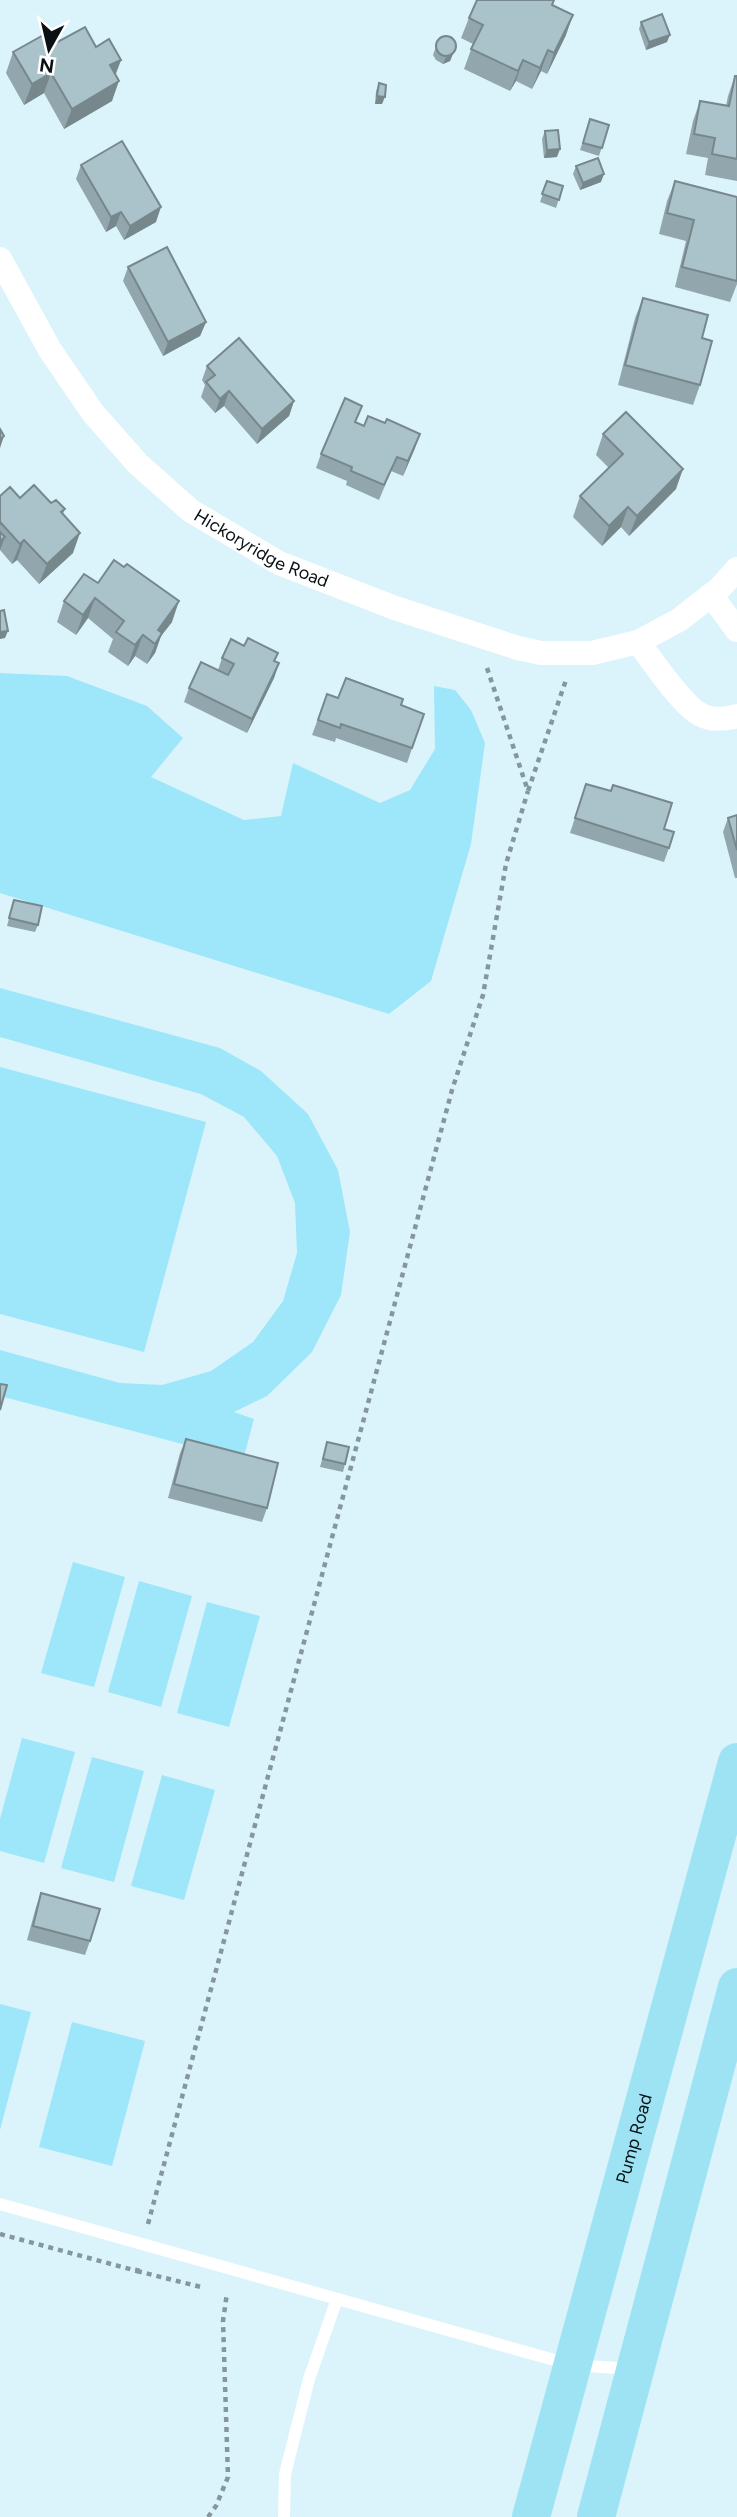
<svg xmlns="http://www.w3.org/2000/svg" width="737" height="2517" font-family="Figtree,sans-serif">
<rect width="100%" height="100%" fill="#dbf4fb"/>
<!-- green -->
<g fill="#9ee6f9">
<polygon points="0,673 67,676 147,706 183,738 151,777 244,820 281,816 293,763 380,803 410,790 435,749 434,686 455,690 471,710 485,743 471,844 431,981 389,1014 0,893"/>
<polygon points="0,988 220,1048 261,1071 308,1114 338,1170 350,1232 341,1295 312,1352 267,1396 234,1412 254,1419 243,1460 0,1396 0,1350 120,1383 162,1385 211,1371 253,1342 283,1301 297,1253 295,1203 277,1156 244,1117 201,1094 0,1037"/>
<polygon points="0,1067 206,1122 144,1352 0,1314"/>
<polygon points="73,1562 125,1577 94,1687 41,1673"/>
<polygon points="139,1581 192,1596 161,1707 108,1692"/>
<polygon points="207,1602 260,1616 229,1727 177,1713"/>
<polygon points="22,1738 75,1752 44,1863 0,1851 0,1819"/>
<polygon points="92,1757 144,1771 114,1882 61,1868"/>
<polygon points="162,1775 215,1790 184,1900 131,1886"/>
<polygon points="0,2004 31,2012 0,2130"/>
<polygon points="72,2022 145,2041 112,2166 39,2147"/>
</g>
<g fill="none" stroke-linecap="round" stroke-linejoin="round">
<!-- path -->
<g stroke="#85979d" stroke-width="4.5" stroke-dasharray="5 5" stroke-linecap="butt">
<polyline points="487,668 528,791 566,680"/>
<polyline points="148,2224 452,1090 483,995 506,864 528,791"/>
<polyline points="0,2234 137,2271 138,2267"/>
<polyline points="137,2271 201,2287"/>
<polyline points="208,2517 216,2506 228,2477 223,2321 227,2293"/>
</g>
<!-- lane -->
<g stroke="#fff" stroke-width="12">
<polyline points="0,2204 572,2365 632,2369"/>
<polyline points="284,2517 285,2474 309,2379 337,2299"/>
</g>
<!-- street -->
<g stroke="#fff" stroke-width="24">
<path id="s1" d="M0,259L50,350L93,413L138,464L191,511L279,563L395,608L518,648L541,653H592L638,642L679,620L719,589L737,569"/>
<polyline points="711,595 737,630"/>
<path d="M638,642C652,660 678,699 695,711C708,721 722,720 737,716"/>
</g>
<!-- primary -->
<g stroke="#9de3f4" stroke-width="38">
<path id="s2" d="M531,2517L737,1762"/>
<polyline points="596,2517 737,1987"/>
</g>
</g>
<!-- wall -->
<g fill="#92a7ad">
<polygon points="552,5 566,35 547,74 541,71 532,89 516,81 510,91 464,69 473,44 461,38 469,18"/>
<polygon points="641,22 667,42 646,50 639,29"/>
<polygon points="439,38 456,45 450,61 443,64 436,60 433,55"/>
<polygon points="54,44 96,47 121,60 116,74 112,101 64,129 44,93 24,105 6,73 13,52"/>
<polygon points="735,76 737,76 737,181 705,175 708,158 686,154 693,121 700,101 726,106 728,96"/>
<polygon points="379,83 382,104 375,104 376,91"/>
<polygon points="590,119 609,125 599,156 580,150"/>
<polygon points="545,131 557,157 544,158 542,139"/>
<polygon points="81,165 156,222 124,240 116,226 106,232 76,179"/>
<polygon points="576,166 601,182 580,190 573,174"/>
<polygon points="547,181 563,186 556,208 540,202"/>
<polygon points="675,181 737,197 737,284 730,302 675,287 686,241 659,234 667,201"/>
<polygon points="128,267 206,322 200,336 163,356 123,281"/>
<polygon points="643,298 702,338 700,385 693,405 618,385 635,318"/>
<polygon points="207,366 294,401 289,416 257,444 224,406 215,413 201,397 205,385 202,380"/>
<polygon points="356,422 415,448 403,476 391,471 379,500 346,485 347,481 316,468 321,454"/>
<polygon points="603,434 676,489 629,536 621,527 602,546 573,517 580,496 609,468 596,455"/>
<polygon points="0,496 51,503 65,509 63,514 73,553 39,584 17,560 12,564 0,550"/>
<polygon points="98,583 172,622 161,636 155,653 147,664 135,656 128,666 108,652 113,639 88,618 76,635 57,622 64,601"/>
<polygon points="222,658 275,661 279,663 274,678 247,733 184,702 189,688 218,670"/>
<polygon points="327,694 338,698 401,705 424,714 407,763 336,738 335,742 312,735"/>
<polygon points="586,784 664,829 669,848 664,862 570,833"/>
<polygon points="737,815 737,878 735,878 723,832 728,818"/>
<polygon points="14,900 38,925 35,932 7,926"/>
<polygon points="186,1439 267,1508 262,1522 168,1498 180,1453"/>
<polygon points="327,1442 345,1464 343,1472 320,1467"/>
<polygon points="41,1893 90,1941 85,1955 27,1940 36,1907"/>
</g>
<!-- shaded-wall -->
<g fill="#77888d">
<polygon points="573,15 566,35 547,74 554,53"/>
<polygon points="670,35 667,42 646,50 649,42"/>
<polygon points="548,50 541,71 532,89 540,68"/>
<polygon points="453,54 450,61 443,64 446,57"/>
<polygon points="121,60 113,80 110,65"/>
<polygon points="523,60 516,81 510,91 518,71"/>
<polygon points="51,73 44,93 24,105 32,84"/>
<polygon points="119,81 112,101 64,129 72,109"/>
<polygon points="377,96 385,97 382,104 375,104"/>
<polygon points="560,149 557,157 544,158 547,150"/>
<polygon points="604,174 601,182 580,190 583,183"/>
<polygon points="161,207 156,222 124,240 130,226"/>
<polygon points="121,212 116,226 106,232 111,217"/>
<polygon points="206,322 200,336 163,356 168,342"/>
<polygon points="229,391 224,406 215,413 220,399"/>
<polygon points="294,401 289,416 257,444 262,429"/>
<polygon points="420,434 415,448 403,476 408,461"/>
<polygon points="4,436 0,448 0,439"/>
<polygon points="683,469 676,489 629,536 637,516"/>
<polygon points="628,507 621,527 602,546 609,526"/>
<polygon points="80,533 73,553 39,584 47,564"/>
<polygon points="5,537 0,550 0,541"/>
<polygon points="24,540 17,560 12,564 20,544"/>
<polygon points="95,598 88,618 76,635 83,615"/>
<polygon points="179,601 172,622 161,636 155,653 147,664 155,644 158,630"/>
<polygon points="8,631 5,638 0,639 0,632"/>
<polygon points="143,635 135,656 128,666 135,645"/>
<polygon points="279,663 274,678 247,733 252,719"/>
</g>
<!-- building -->
<g fill="#aac2c9" stroke="#77888d" stroke-width="2">
<polygon points="477,0 554,0 552,5 573,15 554,53 548,50 540,68 523,60 518,71 471,49 483,25 469,18"/>
<polygon points="662,14 670,35 649,42 641,22"/>
<polygon points="85,27 96,47 109,39 121,60 110,65 119,81 72,109 51,73 32,84 13,52 47,33 54,44"/>
<circle cx="446" cy="46" r="10"/>
<polygon points="735,76 737,76 737,159 712,154 715,138 694,134 700,101 729,106"/>
<polygon points="379,83 386,85 385,97 377,96"/>
<polygon points="590,119 609,125 602,148 583,143"/>
<polygon points="558,130 560,149 547,150 545,131"/>
<polygon points="122,141 161,207 130,226 121,212 111,217 81,165"/>
<polygon points="598,158 604,174 583,183 576,166"/>
<polygon points="547,181 563,186 559,200 542,194"/>
<polygon points="675,181 737,197 737,281 682,267 694,220 667,213"/>
<polygon points="167,247 206,322 168,342 128,267"/>
<polygon points="643,298 708,315 702,338 712,341 700,385 625,365"/>
<polygon points="239,338 294,401 262,429 229,391 220,399 206,382 215,375 207,366"/>
<polygon points="345,398 362,406 355,422 364,426 368,416 385,423 387,419 420,434 408,461 397,457 384,485 351,471 352,467 321,454"/>
<polygon points="626,412 683,469 637,516 628,507 609,526 580,496 623,454 603,434"/>
<polygon points="0,429 4,436 0,439"/>
<polygon points="34,485 51,503 56,500 65,509 61,512 80,533 47,564 24,540 20,544 1,523 0,524 0,496 10,487 20,498"/>
<polygon points="0,532 5,537 0,541"/>
<polygon points="114,560 124,567 127,564 179,601 158,630 162,633 155,644 143,635 135,645 116,632 124,621 95,598 83,615 64,601 84,574 98,583"/>
<polygon points="4,610 8,631 0,632 0,611"/>
<polygon points="248,638 278,653 274,661 279,663 252,719 189,688 201,662 228,675 234,664 222,658 231,639 244,646"/>
<polygon points="346,678 403,699 401,705 424,714 412,748 341,724 340,728 318,720 327,694 338,698"/>
<polygon points="586,784 611,791 613,785 672,803 664,829 674,832 669,848 575,818"/>
<polygon points="737,815 737,850 728,818"/>
<polygon points="14,900 42,906 38,925 9,918"/>
<polygon points="0,1384 7,1385 0,1410"/>
<polygon points="186,1439 278,1463 267,1508 174,1484"/>
<polygon points="327,1442 349,1447 345,1464 323,1459"/>
<polygon points="41,1893 100,1909 90,1941 33,1926"/>
</g>
<g text-anchor="middle" dominant-baseline="central" stroke-width="5" stroke-linejoin="round" paint-order="stroke">
<!-- street labels -->
<g font-size="18" fill="#091114" stroke="#fff">
<text stroke="none"><textPath href="#s1" startOffset="399">Hickoryridge Road</textPath></text>
<text stroke="none"><textPath href="#s2" startOffset="392">Pump Road</textPath></text>
</g>
</g>
<!-- north arrow -->
<g transform="translate(49 49) rotate(188)" stroke="#ffffff" stroke-width="5" paint-order="stroke">
<path d="M0-5L12 26L0 18L-12 26Z" fill="#091114"/>
<text y="-10" font-size="19" font-weight="bold" text-anchor="middle" fill="#091114">N</text>
</g>
</svg>
